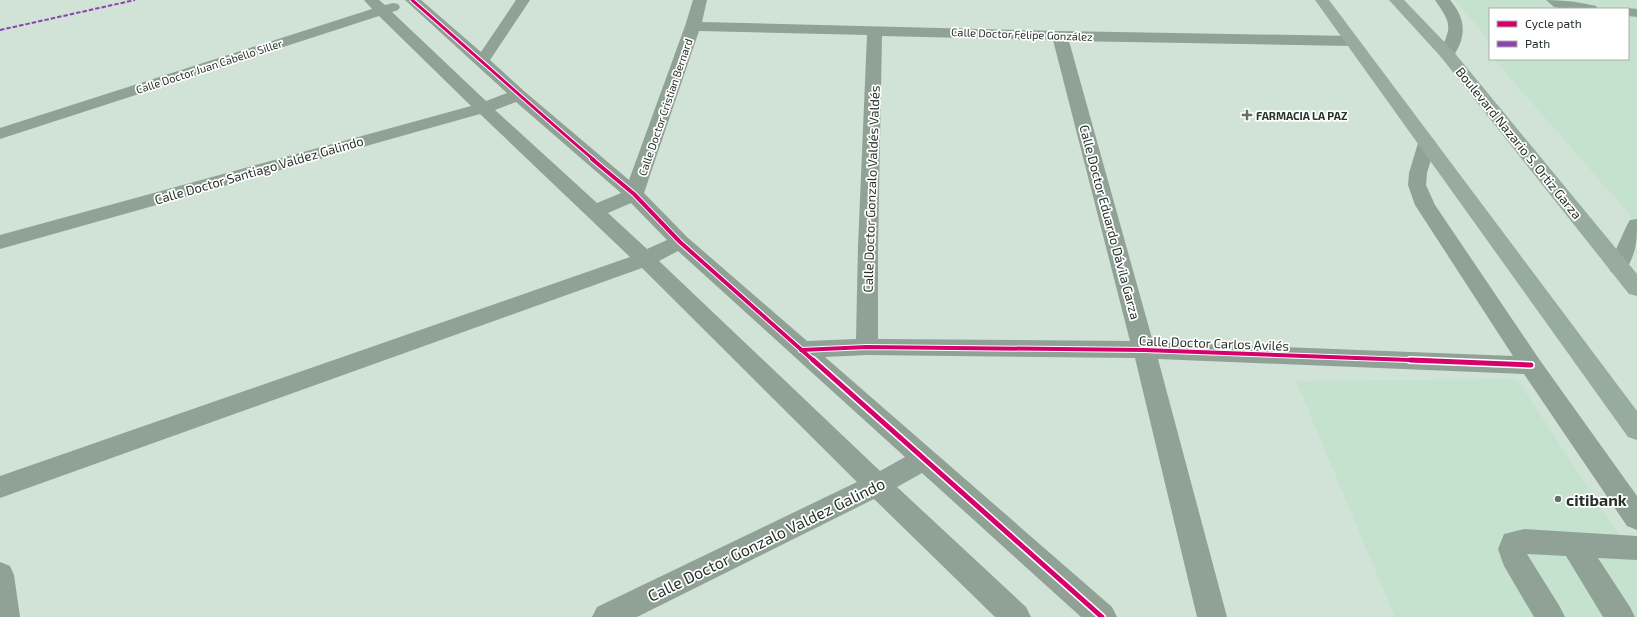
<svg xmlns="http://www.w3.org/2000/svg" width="1637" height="617" font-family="'Exo 2',sans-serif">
<rect width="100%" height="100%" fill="#d1e2d6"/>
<!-- built -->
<g fill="#c5e2ce">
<polygon points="1454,0 1637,0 1637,223 1504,71 1495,59 1628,59 1628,9 1490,9 1490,48 1481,30"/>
<polygon points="1517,379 1637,562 1637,617 1395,617 1296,381"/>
</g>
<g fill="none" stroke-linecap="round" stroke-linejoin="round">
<!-- minor -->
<g fill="#90a295" fill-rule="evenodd">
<path d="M364,0H379L385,5L393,3L398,4L400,7L398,10L392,12L486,101L507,93L405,0H421L481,52L516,0H530L490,60L524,91L629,180L685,26L693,0H707L702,22L1060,31L1351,36L1356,38L1359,41L1356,44L1351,46L1069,41L1153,342L1513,356L1415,205L1408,185L1409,173L1418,143L1421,139L1427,138L1433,139L1436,143L1427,173L1426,185L1435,205L1539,359L1637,496V530L1627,526L1524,374L1158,359L1227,617H1197L1135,358L867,355L825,357L1112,607L1117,617H1081L922,473L897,487L1026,607L1031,617H995L874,499L637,617H592L597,607L857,482L642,268L0,498V476L630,257L480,114L0,249V235L471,106L379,16L0,139V128L372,9ZM699,31L867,35L858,246L856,339L807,341L687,237L644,193ZM882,36L1053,40L1130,341L878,339V246ZM516,102L621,193L597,203L495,110ZM631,203L667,240L647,249L608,213ZM678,251L905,457L880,471L659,261Z"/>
<path d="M1435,0H1450C1466,19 1467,36 1453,57L1447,59L1441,57L1439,54C1452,26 1452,25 1435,0Z"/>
<path d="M1546,0C1563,0 1580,2 1596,6L1598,9L1559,8L1554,7Z"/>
<polygon points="1628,8 1637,9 1637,17 1628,16 1628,9 1623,9"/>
<path d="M1637,219C1637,242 1637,251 1625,272L1618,274L1611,272L1608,267L1627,225L1630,220Z"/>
<polygon points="1524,529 1637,536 1637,560 1598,558 1630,607 1635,617 1603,617 1566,556 1527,554 1560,607 1565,617 1534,617 1504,566 1498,549 1504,534"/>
<polygon points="0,562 10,566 14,575 20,617 0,617"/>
</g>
<!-- highway -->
<g fill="#98ab9f" fill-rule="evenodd">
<polygon points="1315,0 1329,0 1637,411 1637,440 1628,437"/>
<polygon points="1389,0 1404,0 1453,51 1637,274 1637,296 1629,294 1441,57"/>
</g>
<!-- quiet -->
<polyline stroke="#8e44ad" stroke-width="2" stroke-dasharray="4.5 2" stroke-linecap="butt" points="0,30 135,0"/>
<defs>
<path id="cycleway-far2" d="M412,0C473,53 532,107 594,160"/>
<g id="cycleway-far1">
<polyline points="592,159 634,194 680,242 814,361"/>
<polyline points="801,350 867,347 1144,350 1436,361"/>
</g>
<g id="cycleway">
<polyline points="813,360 1102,617"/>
<polyline points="1410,360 1531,365"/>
</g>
</defs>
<!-- cycleway-far2 casing -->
<use href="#cycleway-far2" stroke="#fff" stroke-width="5"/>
<!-- cycleway-far1 casing -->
<use href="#cycleway-far1" stroke="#fff" stroke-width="6"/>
<!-- cycleway casing -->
<use href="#cycleway" stroke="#fff" stroke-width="8"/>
<!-- cycleway-far2 -->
<use href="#cycleway-far2" stroke="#d6006c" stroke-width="3"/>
<!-- cycleway-far1 -->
<use href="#cycleway-far1" stroke="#d6006c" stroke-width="4"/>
<!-- cycleway -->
<use href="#cycleway" stroke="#d6006c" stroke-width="5"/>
</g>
<!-- markers -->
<g fill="#627066" stroke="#fff" stroke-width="1.5">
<path d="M1245 109h4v4h4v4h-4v4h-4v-4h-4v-4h4z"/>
<circle cx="1558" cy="499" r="4"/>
</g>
<g text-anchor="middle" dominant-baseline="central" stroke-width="3.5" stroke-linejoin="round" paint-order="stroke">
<!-- far-street labels -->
<g font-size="11" fill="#26322a" stroke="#fff">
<text transform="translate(1022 34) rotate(2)">Calle Doctor Felipe González</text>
<text transform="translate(209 66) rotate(-18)">Calle Doctor Juan Cabello Siller</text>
<text transform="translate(665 107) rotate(-71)">Calle Doctor Cristian Bernard</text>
</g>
<!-- far-poi labels -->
<g font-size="11" font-weight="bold" fill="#26322a" stroke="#fff" text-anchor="start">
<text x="1256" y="115">FARMACIA LA PAZ</text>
</g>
<!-- street labels -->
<g font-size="13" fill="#26322a" stroke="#fff">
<text transform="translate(1519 143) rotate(51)">Boulevard Nazario S. Ortiz Garza</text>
<text transform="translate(259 170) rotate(-16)">Calle Doctor Santiago Valdez Galindo</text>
<text transform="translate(871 189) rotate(-88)">Calle Doctor Gonzalo Valdés Valdés</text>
<text transform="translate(1110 222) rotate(75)">Calle Doctor Eduardo Dávila Garza</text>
<text transform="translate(1214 343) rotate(2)">Calle Doctor Carlos Avilés</text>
</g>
<!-- near-poi labels -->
<g font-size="16" font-weight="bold" fill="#26322a" stroke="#fff" text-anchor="start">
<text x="1566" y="499">citibank</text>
</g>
<!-- near-street labels -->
<g font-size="16" fill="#26322a" stroke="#fff">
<text transform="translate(766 539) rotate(-26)">Calle Doctor Gonzalo Valdez Galindo</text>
</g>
</g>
<!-- legend -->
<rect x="1489" y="8" width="140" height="52" fill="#ffffff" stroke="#a8adaa"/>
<rect x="1497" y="21" width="20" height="6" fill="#d6006c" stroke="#a8adaa"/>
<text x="1525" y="28" font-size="12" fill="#26322a">Cycle path</text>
<rect x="1497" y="41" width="20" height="6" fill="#8e44ad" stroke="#a8adaa"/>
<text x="1525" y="48" font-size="12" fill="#26322a">Path</text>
</svg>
